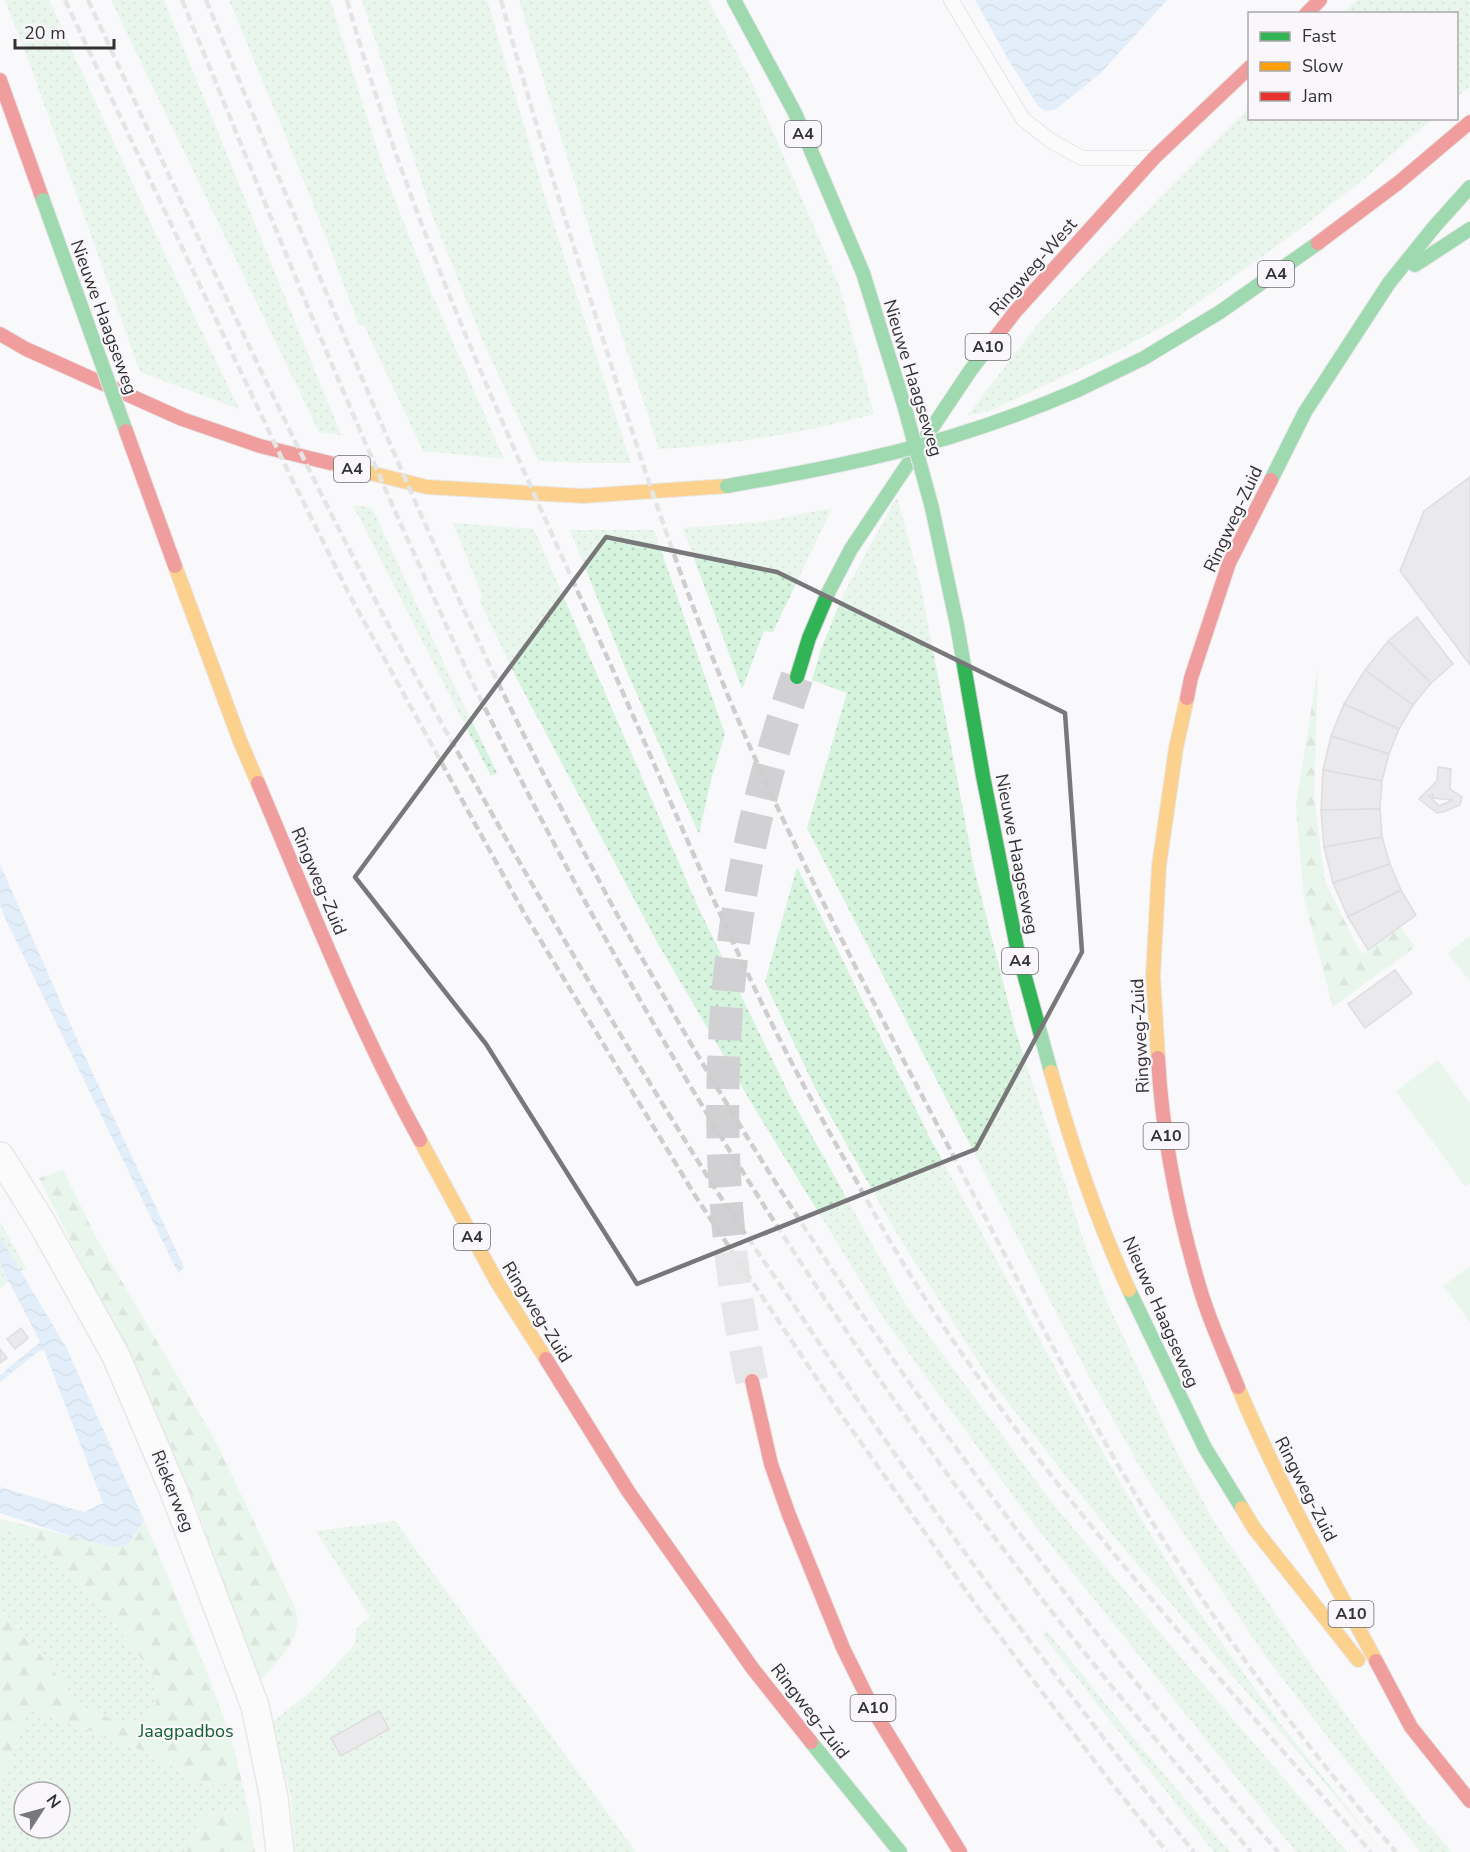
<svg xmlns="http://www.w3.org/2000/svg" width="1470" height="1852" font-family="'Nunito Sans',sans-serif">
<defs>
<pattern id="grass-dots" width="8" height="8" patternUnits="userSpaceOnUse" patternTransform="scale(1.5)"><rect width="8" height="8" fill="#d6f3dd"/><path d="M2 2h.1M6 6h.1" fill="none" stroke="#b8d1be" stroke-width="1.8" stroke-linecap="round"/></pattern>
<pattern id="forest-firs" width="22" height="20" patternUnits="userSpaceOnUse" patternTransform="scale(1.5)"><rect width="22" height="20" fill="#d6f3dd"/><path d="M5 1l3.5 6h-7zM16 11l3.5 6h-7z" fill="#b8d1be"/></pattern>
<pattern id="water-waves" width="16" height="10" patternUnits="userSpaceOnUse" patternTransform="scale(1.5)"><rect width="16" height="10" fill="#c6e3f9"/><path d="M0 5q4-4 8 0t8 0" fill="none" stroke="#abc3d6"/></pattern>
</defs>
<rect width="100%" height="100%" fill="#f9f8fa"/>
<!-- grass -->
<g fill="url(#grass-dots)" fill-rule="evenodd">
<polygon points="5,0 49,0 166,257 239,409 140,372 33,73"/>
<polygon points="111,0 164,0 341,435 319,432"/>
<polygon points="229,0 330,0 385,174 427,283 504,459 423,451 364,325 359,325 311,198"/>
<polygon points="362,0 487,0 545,197 631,463 584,463 538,461 479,332 434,220"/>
<path d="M519,0H708L749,76L839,285L874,414C804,433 732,445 659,449L616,317Z"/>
<polygon points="1357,0 1470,0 1470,86 1457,97 1456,14 1343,13"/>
<polygon points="1249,108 1250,118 1432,119 1364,179 1300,229 1171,322 1123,348 992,410 967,416 1037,325 1097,261"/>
<polygon points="897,497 920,582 974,868 1015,1029 1086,1248 1110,1308 1175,1449 1213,1520 1292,1638 1361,1736 1425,1821 1452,1852 1421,1852 1343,1757 1263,1653 1144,1474 1091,1380 807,828 847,693 812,680 821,649 845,591"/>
<polygon points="353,505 372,508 454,685 497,773 491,776"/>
<polygon points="832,508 773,632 764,631 742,689 683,528 761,522"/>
<polygon points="453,523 534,529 699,909 792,1100 906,1305 1053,1504 1197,1677 1347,1852 1296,1852 1030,1519 884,1319 755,1109 657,942 516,677 479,600 483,598"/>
<polygon points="570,530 654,530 725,734 711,780 699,834 627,672"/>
<polygon points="797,867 930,1138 1076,1406 1146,1527 1194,1605 1279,1722 1383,1852 1115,1538 988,1377 894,1229 815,1088 765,982"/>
<polygon points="0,1222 26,1268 0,1288"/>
<polygon points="395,1521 636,1852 295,1852 291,1797 271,1723 308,1694 327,1675 354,1645 357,1628 370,1617 316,1531"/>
<polygon points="0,1529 22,1534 57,1559 88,1592 126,1638 152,1673 157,1691 156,1707 150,1716 139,1722 118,1721 87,1710 72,1694 14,1622 0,1609"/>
<polygon points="1047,1631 1135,1740 1230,1852 1214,1852 1042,1634"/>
<path d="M28,1707L141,1750L205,1785L242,1783L248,1810L204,1815L195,1830L186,1852H0V1788ZM24,1792H60V1828H24Z"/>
</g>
<!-- forest -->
<g fill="url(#forest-firs)">
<polygon points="1318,668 1314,799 1325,882 1359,950 1363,954 1400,926 1415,947 1333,1007 1304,899 1296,805"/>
<path d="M63,1170L98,1241L215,1440L288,1593C291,1600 296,1608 297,1616C301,1640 274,1665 259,1681L196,1505L134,1368L39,1178Z"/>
<path d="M0,1519L115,1547L127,1545L144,1520C167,1575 191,1630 212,1686C224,1718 236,1749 242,1783L205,1785L141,1750L28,1707L0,1788V1609L14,1622L72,1694L87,1710L118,1721L139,1722L150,1716L156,1707L157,1691L152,1673L126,1638L88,1592L57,1559L22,1534L0,1529Z"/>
<polygon points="248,1810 255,1852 186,1852 195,1830 204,1815"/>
</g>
<!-- pitch -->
<g fill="#d6f3dd">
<polygon points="1470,936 1470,981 1448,953"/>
<polygon points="1438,1060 1470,1104 1470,1183 1465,1186 1396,1091"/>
<polygon points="1470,1266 1470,1322 1443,1286"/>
</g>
<!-- water -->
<g fill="url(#water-waves)">
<polygon points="975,0 1167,0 1101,73 1056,109 1045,111 1039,107 1012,66"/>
<polygon points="0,864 79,1044 184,1267 178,1273 4,916 0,904"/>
<polygon points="0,1237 66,1347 144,1520 127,1545 115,1547 83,1540 0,1513 0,1487 84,1512 103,1503 44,1350 39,1351 0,1382 0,1375 40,1342 0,1264"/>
</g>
<!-- building -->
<g fill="#d8d7d9" stroke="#bebdbf" stroke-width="1.5" fill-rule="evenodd">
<polygon points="1470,477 1470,665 1400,571 1424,511"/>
<polygon points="1417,617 1453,664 1431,683 1388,641"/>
<polygon points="1388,641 1431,683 1413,705 1365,670"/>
<polygon points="1365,670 1413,705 1399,729 1344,704"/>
<polygon points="1344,704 1399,729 1389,754 1331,736"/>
<polygon points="1331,736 1389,754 1382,781 1323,770"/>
<path d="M1438,767L1451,769L1450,789L1462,797L1460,805L1443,812L1437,813L1419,799L1437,781ZM1433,794L1432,798L1453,800L1439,806L1429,796Z"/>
<polygon points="1323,770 1382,781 1380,809 1321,810"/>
<polygon points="1380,809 1382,837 1324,847 1321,810"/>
<polygon points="1382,837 1390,864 1333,883 1324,847"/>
<polygon points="1390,864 1401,890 1348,917 1333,883"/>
<polygon points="1401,890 1416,915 1368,950 1348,917"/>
<polygon points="1395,970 1412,993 1365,1028 1348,1004"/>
<polygon points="21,1328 28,1338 15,1349 7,1339"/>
<polygon points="0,1349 7,1358 0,1363"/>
<polygon points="379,1711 389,1729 341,1756 331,1738"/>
</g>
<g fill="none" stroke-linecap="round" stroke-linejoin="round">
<!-- highway-tunnel -->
<path stroke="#d1d0d2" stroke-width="33" stroke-dasharray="33 16" stroke-linecap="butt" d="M752,1381C701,1144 717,906 797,677"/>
<defs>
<polyline id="lane" points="951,0 1023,119 1051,141 1082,158 1148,158"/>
<polyline id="street" points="0,1156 42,1223 116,1356 173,1489 255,1706 274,1798 280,1852"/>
<g id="fast">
<polyline points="734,0 795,113 863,273"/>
<polyline points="1415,265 1470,229"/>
<polyline points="1078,390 1144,358 1220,312 1318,243"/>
<polyline points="1271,480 1305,412 1389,283 1435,226 1470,187"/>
<polyline points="957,625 983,776 1017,948 1051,1072"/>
<polyline points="797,677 809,638 829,591 851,549 970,371 995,338"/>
<polyline points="1129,1290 1205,1448 1242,1508"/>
<polyline points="811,1742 900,1852"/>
</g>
<g id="slow">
<polyline points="330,463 427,487 583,496 727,486"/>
<polyline points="175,566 240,741 258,783"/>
<polyline points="1158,1058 1153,976 1159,866 1176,748 1187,698"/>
<path d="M1051,1072C1071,1143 1098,1223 1129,1290"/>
<polyline points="420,1140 497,1282 546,1359"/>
<path d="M1238,1387C1277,1481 1328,1571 1376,1661"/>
<polyline points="1242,1508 1254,1528 1358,1660"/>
</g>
<g id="jam">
<polyline points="1306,14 1320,0"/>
<polyline points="0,80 43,200"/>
<polyline points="1318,243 1398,183 1470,122"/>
<polyline points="0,334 26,349 182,419 260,446 330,463"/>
<polyline points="995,338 1015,312 1154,158 1250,67"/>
<polyline points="1187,698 1191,678 1229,563 1271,480"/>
<path d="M258,783C309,903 357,1026 420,1140"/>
<path d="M1158,1058C1162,1131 1176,1205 1196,1275C1206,1313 1223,1350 1238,1387"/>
<polyline points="546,1359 628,1491 753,1669 811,1742"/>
<polyline points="752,1381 771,1464 789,1515 843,1648 875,1713 960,1852"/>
<polyline points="1376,1661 1411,1727 1470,1801"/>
</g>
</defs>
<!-- lane casing -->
<use href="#lane" stroke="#d2d2d4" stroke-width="16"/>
<!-- street casing -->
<use href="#street" stroke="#d2d2d4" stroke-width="30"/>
<!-- fast casing -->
<use href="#fast" stroke="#d4d4d5" stroke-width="16"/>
<!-- slow casing -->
<use href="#slow" stroke="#d4d4d5" stroke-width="16"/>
<!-- jam casing -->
<use href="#jam" stroke="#d4d4d5" stroke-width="16"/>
<!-- lane -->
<use href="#lane" stroke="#fefefe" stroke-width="14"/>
<!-- street -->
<use href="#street" stroke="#fefefe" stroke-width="27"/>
<!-- fast -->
<use href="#fast" stroke="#30b455" stroke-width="14"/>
<!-- slow -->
<use href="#slow" stroke="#ff9f0a" stroke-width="14"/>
<!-- jam -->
<use href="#jam" stroke="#e5322d" stroke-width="14"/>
<!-- rail -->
<g stroke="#cececf" stroke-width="4.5" stroke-dasharray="9 4.5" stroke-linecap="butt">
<polyline points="65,0 283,461 350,596 524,913 696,1197 837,1409 979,1609 1109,1780 1167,1852"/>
<path d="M88,0C190,220 290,442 405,656C501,834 603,1010 711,1182C740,1228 772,1272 802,1317C924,1502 1055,1680 1194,1852"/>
<path d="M182,0C256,180 328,361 407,538C431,591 454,644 479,696C628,1000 805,1291 1011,1559C1088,1660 1169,1756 1251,1852"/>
<path d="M206,0C290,203 371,408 463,608C509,709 561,809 613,907C632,942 653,976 672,1011C845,1312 1051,1590 1278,1852"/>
<path d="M347,0C412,231 514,449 612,668C664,785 713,904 770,1020C795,1071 823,1121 851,1171C873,1212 896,1253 921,1292C1050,1494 1214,1671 1371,1852"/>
<path d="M501,0C532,114 567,226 603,339C644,471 688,604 743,731C811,887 892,1037 970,1188C1028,1299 1084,1411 1149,1517C1222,1635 1306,1747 1396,1852"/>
</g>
<defs>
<g id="fast-bridge">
<polyline points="43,200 126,431"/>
<polyline points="863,273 904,405 932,508 957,625"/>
<path d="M727,486C802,473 877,459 950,437C993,424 1036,408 1078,390"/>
</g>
<polyline id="jam-bridge" points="126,431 175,566"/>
</defs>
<!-- fast-bridge casing -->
<use href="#fast-bridge" stroke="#d4d4d5" stroke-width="16" stroke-linecap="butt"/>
<!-- jam-bridge casing -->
<use href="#jam-bridge" stroke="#d4d4d5" stroke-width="16" stroke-linecap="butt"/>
<!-- fast-bridge -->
<use href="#fast-bridge" stroke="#30b455" stroke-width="14"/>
<!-- jam-bridge -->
<use href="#jam-bridge" stroke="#e5322d" stroke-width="14"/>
</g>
<!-- marked area -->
<path d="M0 0H1470V1852H0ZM606,537L777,572L1065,713L1082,952L976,1149L637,1284L486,1044L355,877Z" fill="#f9f8fa" fill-opacity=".55" fill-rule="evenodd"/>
<path fill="none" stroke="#787779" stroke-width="4.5" stroke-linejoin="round" d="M606,537L777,572L1065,713L1082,952L976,1149L637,1284L486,1044L355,877Z"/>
<g text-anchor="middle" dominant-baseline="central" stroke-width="4.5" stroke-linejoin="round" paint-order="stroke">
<!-- shield labels -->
<g fill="#f9f7fb" stroke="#6e6d6f" stroke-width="1.5">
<rect x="785" y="121" width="36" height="26" rx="4.5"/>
<rect x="1258" y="261" width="36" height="26" rx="4.5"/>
<rect x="965.5" y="334" width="45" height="26" rx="4.5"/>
<rect x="334" y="456" width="36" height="26" rx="4.5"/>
<rect x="1002" y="948" width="36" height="26" rx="4.5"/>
<rect x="1143.5" y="1123" width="45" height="26" rx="4.5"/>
<rect x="454" y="1224" width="36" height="26" rx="4.5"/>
<rect x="1328.5" y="1601" width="45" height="26" rx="4.5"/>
<rect x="850.5" y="1695" width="45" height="26" rx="4.5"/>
</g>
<g font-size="16" font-weight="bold" fill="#333233">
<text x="803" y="134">A4</text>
<text x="1276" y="274">A4</text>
<text x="988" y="347">A10</text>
<text x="352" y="469">A4</text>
<text x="1020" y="961">A4</text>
<text x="1166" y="1136">A10</text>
<text x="472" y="1237">A4</text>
<text x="1351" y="1614">A10</text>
<text x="873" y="1708">A10</text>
</g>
<!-- street labels -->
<g font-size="18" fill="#333233" stroke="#f9f7fb">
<text transform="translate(1033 267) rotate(-49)">Ringweg-West</text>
<text transform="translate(104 317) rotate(70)">Nieuwe Haagseweg</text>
<text transform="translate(913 378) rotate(73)">Nieuwe Haagseweg</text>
<text transform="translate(1233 519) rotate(-65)">Ringweg-Zuid</text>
<text transform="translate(1017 854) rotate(79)">Nieuwe Haagseweg</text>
<text transform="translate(319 881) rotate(67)">Ringweg-Zuid</text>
<text transform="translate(1140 1036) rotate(-93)">Ringweg-Zuid</text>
<text transform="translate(537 1312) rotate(58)">Ringweg-Zuid</text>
<text transform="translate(1161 1312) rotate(66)">Nieuwe Haagseweg</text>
<text transform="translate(1306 1489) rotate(63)">Ringweg-Zuid</text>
<text transform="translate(173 1491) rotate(68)">Riekerweg</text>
<text transform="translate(810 1711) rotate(52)">Ringweg-Zuid</text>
</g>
<!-- park labels -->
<g font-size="18" fill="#146031" stroke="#f9f7fb">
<text x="186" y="1731">Jaagpadbos</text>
</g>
</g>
<!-- legend -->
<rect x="1248" y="12" width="210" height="108" fill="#f9f7fb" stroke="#aaa8ab" stroke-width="1.5"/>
<rect x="1260" y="32" width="30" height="9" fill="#30b455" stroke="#aaa8ab" stroke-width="1.5"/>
<text x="1302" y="42" font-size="18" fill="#333233">Fast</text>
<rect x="1260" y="62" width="30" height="9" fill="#ff9f0a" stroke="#aaa8ab" stroke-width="1.5"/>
<text x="1302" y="72" font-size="18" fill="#333233">Slow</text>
<rect x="1260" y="92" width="30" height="9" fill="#e5322d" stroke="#aaa8ab" stroke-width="1.5"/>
<text x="1302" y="102" font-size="18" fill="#333233">Jam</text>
<!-- north arrow -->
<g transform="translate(42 1810) rotate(54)"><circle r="28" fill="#f9f7fb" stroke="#aaa8ab" stroke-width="1.5"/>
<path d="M0-4.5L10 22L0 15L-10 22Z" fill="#787779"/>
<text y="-9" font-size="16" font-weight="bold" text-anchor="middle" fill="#333233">N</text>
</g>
<!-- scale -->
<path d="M15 39v9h99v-9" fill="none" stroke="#333233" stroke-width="3"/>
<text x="24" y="39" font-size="18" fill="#333233" stroke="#f9f7fb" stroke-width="4.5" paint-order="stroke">20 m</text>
</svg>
